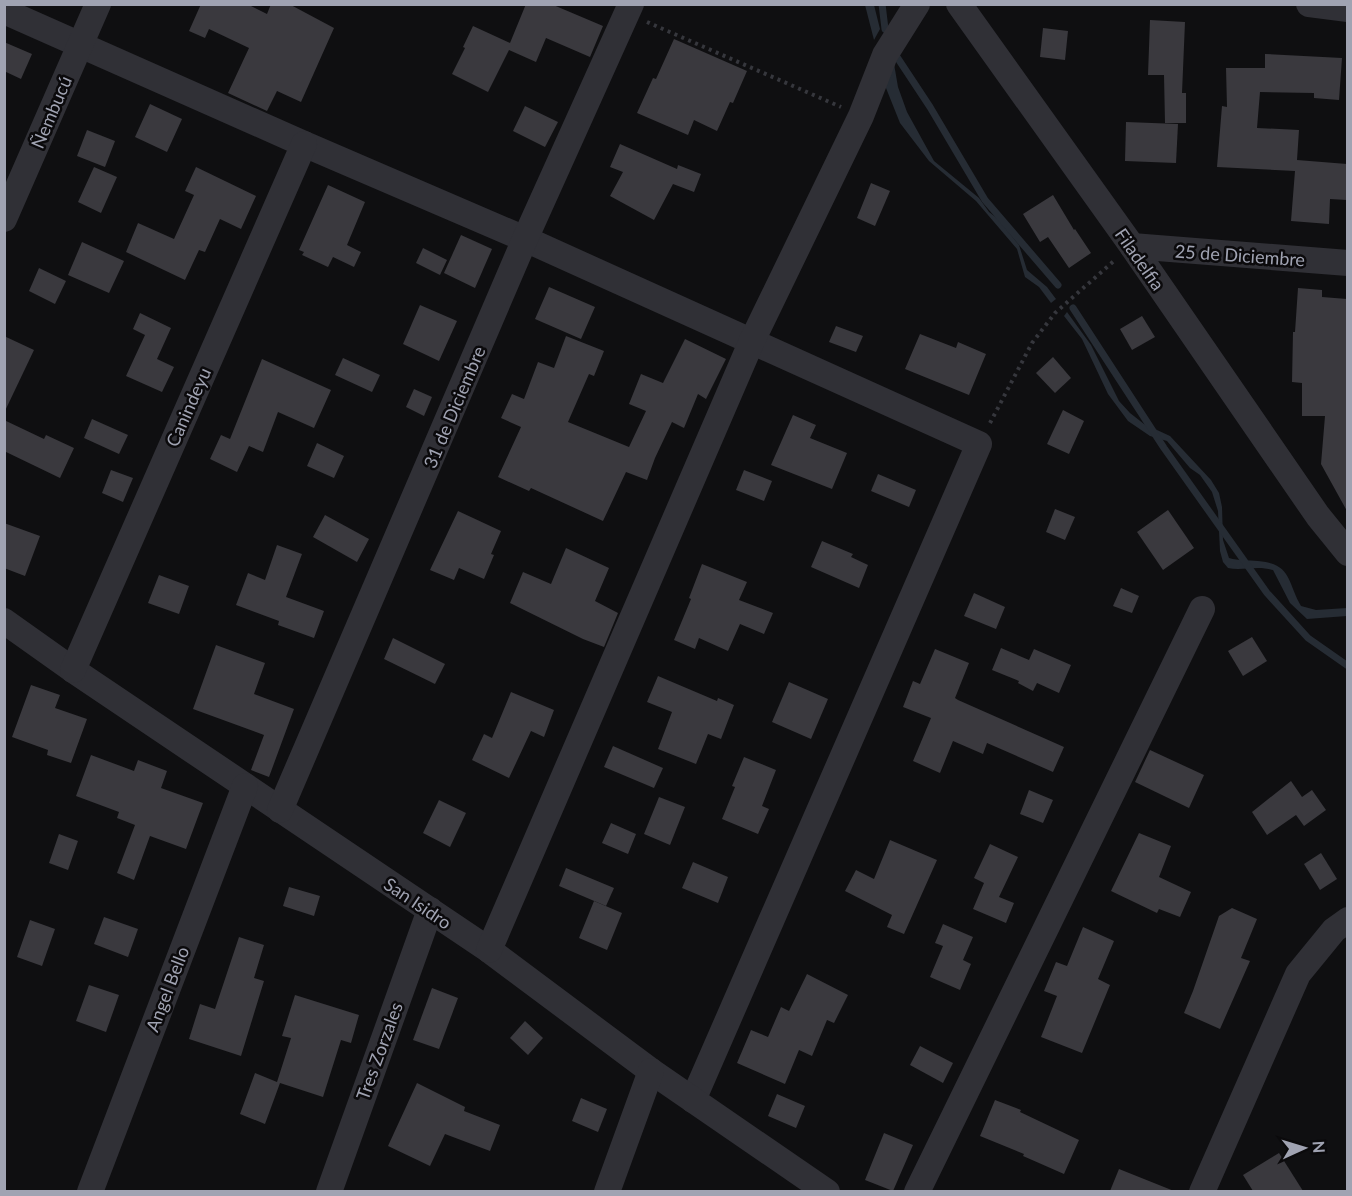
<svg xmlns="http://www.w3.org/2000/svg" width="1352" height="1196" font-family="Lato,sans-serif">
<rect width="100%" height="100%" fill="#0f0f11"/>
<!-- water -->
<g fill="#262c34">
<polygon points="865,5 874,5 880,29 874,40"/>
<polygon points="893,58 898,87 907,112 934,161 979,198 989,212 998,219 1019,245 1027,270 1047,287 1056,299 1051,303 1039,287 1025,277 1017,249 976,201 929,161 900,123 882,78"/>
<path d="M1067,312L1091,345L1119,401L1130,413L1144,424L1170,436L1211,480L1219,493L1222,507L1223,540L1229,558C1239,561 1248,560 1258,561C1292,564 1287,582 1301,606L1316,610L1347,608V616L1307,619L1290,603L1273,570C1257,565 1243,571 1228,568L1223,562L1220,551L1218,511L1212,492L1200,475L1190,468L1167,441L1150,436L1128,421L1108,394L1082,339L1064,316Z"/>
</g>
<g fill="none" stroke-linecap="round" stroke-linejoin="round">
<!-- stream -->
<g stroke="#262c34" stroke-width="7">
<polyline points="882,4 885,29"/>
<polyline points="895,54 930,107 985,200 1058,285"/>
<polyline points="1073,308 1164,448 1267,593 1308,638 1348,666"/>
</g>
</g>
<!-- building -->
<g fill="#3a393e">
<polygon points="201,4 247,4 267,14 271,4 289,4 334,28 301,102 277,91 267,111 228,93 249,48 209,29 205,38 189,31"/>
<polygon points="526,4 551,4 603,26 590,57 546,38 536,62 509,50 488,92 452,74 465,48 463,47 473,26 510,43"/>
<polygon points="1150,20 1185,22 1182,93 1186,93 1186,123 1165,123 1164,75 1148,75"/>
<polygon points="1043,28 1068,31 1065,60 1040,57"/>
<polygon points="674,39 747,71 733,103 730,102 717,131 694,120 688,135 637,113 653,78 656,79"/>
<polygon points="4,42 32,54 21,79 4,71"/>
<polygon points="1265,54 1342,58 1339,100 1314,98 1314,93 1260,92 1257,128 1299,130 1297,160 1347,164 1347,200 1330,199 1329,224 1291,221 1295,171 1217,167 1222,106 1227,107 1226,68 1265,68"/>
<polygon points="150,104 182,119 167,152 135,137"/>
<polygon points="525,106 558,122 545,147 513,131"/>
<polygon points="1126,122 1178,124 1176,163 1125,161"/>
<polygon points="87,130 115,141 105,167 77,156"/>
<polygon points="620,144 677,169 678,165 701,174 694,192 673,184 654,220 610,196 623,172 610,167"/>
<polygon points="94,167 117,177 101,213 78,202"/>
<polygon points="196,167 256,196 241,229 220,219 205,252 199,250 185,280 126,252 138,223 174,239 194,195 185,191"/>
<polygon points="871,183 890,191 875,226 857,218"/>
<polygon points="328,185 365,202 347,245 361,252 354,267 333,257 328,267 302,255 304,252 299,250"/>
<polygon points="1053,195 1074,230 1075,229 1091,253 1069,268 1048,237 1040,242 1023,214"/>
<polygon points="461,235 492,249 475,288 444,273"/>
<polygon points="82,242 124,261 109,293 68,275"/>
<polygon points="423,248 447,260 440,275 416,263"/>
<polygon points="39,268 66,281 55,304 29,291"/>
<polygon points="549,287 595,307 581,339 535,319"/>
<polygon points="1298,288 1322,290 1322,297 1347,299 1347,511 1321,464 1325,416 1302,416 1302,383 1292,382 1293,332 1295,332"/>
<polygon points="420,305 457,321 439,361 403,344"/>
<polygon points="140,313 171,328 157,359 174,367 162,392 126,376 145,335 133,329"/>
<polygon points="1142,316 1155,337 1132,350 1120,329"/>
<polygon points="836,326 863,336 856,352 829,342"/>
<polygon points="920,334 956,348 958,342 986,354 969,395 905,369"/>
<polygon points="4,336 34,350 4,413"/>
<polygon points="566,336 604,351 594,376 589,374 568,422 629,447 646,411 629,404 641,374 663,383 685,339 726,359 706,399 698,394 684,428 672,422 655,458 647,480 626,472 603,521 531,488 529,491 498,477 521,427 501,418 512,394 524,399 538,362 554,368"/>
<polygon points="1053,357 1071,378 1055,393 1036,373"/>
<polygon points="343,358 380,375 372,392 335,375"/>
<polygon points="262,359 331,390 314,428 278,412 263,452 249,446 237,472 210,459 221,435 230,439"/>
<polygon points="414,389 432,397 424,416 406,407"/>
<polygon points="1063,410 1084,421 1069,454 1047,444"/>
<polygon points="793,415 816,425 810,438 847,453 832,489 771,465"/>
<polygon points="92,419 128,435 119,454 84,438"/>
<polygon points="4,420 44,439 46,435 74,448 60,478 4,451"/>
<polygon points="317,443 344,456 334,478 307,466"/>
<polygon points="111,470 133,478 123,502 102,493"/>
<polygon points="744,470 772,481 764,501 736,490"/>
<polygon points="878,474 916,490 909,507 871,491"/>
<polygon points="1055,509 1075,517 1065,540 1046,532"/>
<polygon points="1168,510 1194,548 1163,570 1137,532"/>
<polygon points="458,511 501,531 491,554 494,555 484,579 459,568 454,580 430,570"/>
<polygon points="325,515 369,539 357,562 313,537"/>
<polygon points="4,523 40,536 25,576 4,568"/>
<polygon points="822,541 853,554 851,557 868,565 859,588 811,567"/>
<polygon points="277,545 302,554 286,597 324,611 314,638 278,625 279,621 236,605 248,573 265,580"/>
<polygon points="566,548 609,568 595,601 618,613 604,647 583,639 510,603 523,572 551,584"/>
<polygon points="702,564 747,582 739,600 773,613 764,634 740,624 728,651 699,638 695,649 674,640 691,599 689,598"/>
<polygon points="159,575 189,586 179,614 148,603"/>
<polygon points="1121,588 1139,596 1132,613 1113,606"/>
<polygon points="974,593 1005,607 996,629 964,616"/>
<polygon points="1252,637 1267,661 1243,676 1228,651"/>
<polygon points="393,638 445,664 435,684 384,659"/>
<polygon points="216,645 265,663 254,694 294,709 269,777 251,770 264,735 193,709"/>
<polygon points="1001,648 1029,660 1034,649 1071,665 1059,693 1037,683 1033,691 1018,683 1019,681 992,670"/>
<polygon points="935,649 969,663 955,698 958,700 1064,747 1053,772 987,743 983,754 953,741 940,773 913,761 931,718 903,707 913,681 920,684"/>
<polygon points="658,676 717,701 718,698 734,705 721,739 708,734 696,764 658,749 672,712 647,702"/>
<polygon points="789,682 828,699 811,739 772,722"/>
<polygon points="31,685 60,695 55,708 87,719 71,763 47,755 48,750 12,737"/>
<polygon points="511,692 554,710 544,737 531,731 509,778 472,760 484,734 492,738"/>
<polygon points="613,746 663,768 654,788 604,767"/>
<polygon points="1150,750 1204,775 1189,808 1135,782"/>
<polygon points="91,755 134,771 138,760 167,771 161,788 203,803 186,849 150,836 134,880 117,873 135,825 117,818 119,812 76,796"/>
<polygon points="744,757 776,770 762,806 769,809 758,834 722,819 735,787 732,786"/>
<polygon points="1291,781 1302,797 1312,790 1326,810 1304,826 1296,815 1267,835 1252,812"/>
<polygon points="1029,790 1053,800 1043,823 1020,814"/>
<polygon points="659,797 685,807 670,845 644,834"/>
<polygon points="439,800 466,813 450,847 423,833"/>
<polygon points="611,823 636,834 628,854 602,843"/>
<polygon points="1139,833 1171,846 1159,877 1191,892 1180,917 1159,909 1157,913 1111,891"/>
<polygon points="59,834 78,841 68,870 49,863"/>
<polygon points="890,840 937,860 904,934 887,927 892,915 845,891 856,870 874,879"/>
<polygon points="990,844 1018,857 999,897 1014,903 1006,923 973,909 984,883 974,878"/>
<polygon points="1321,853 1337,879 1320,890 1304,864"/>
<polygon points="693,862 728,877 718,903 682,888"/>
<polygon points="566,868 614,888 606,906 559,886"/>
<polygon points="289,887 320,896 314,916 283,906"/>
<polygon points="594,901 622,913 607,950 579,938"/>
<polygon points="1232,908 1257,919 1241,958 1250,961 1220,1029 1184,1013 1193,991 1219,916"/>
<polygon points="104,917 138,929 128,957 94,944"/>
<polygon points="30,920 55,929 42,966 17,957"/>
<polygon points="943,924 973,937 963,960 971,964 960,990 930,977 943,946 935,943"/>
<polygon points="1083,927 1114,941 1098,979 1110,985 1082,1053 1041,1037 1057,996 1044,991 1056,962 1067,966"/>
<polygon points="239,937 264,945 254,978 264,981 241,1056 189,1039 200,1004 215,1009"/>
<polygon points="807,974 848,995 834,1023 827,1020 812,1056 799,1050 785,1084 737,1063 751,1030 768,1037 781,1007 789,1011"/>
<polygon points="89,985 119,995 106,1032 76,1021"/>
<polygon points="432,988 458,998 439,1049 413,1040"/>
<polygon points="295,995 359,1015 351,1043 341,1040 323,1097 280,1083 265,1124 240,1114 255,1073 277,1082 291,1038 282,1036"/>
<polygon points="525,1021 543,1038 528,1055 510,1038"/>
<polygon points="920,1046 953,1063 943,1083 910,1065"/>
<polygon points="417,1083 465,1107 464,1111 500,1125 490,1151 445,1134 430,1166 388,1146"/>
<polygon points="777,1094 805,1106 796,1128 768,1116"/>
<polygon points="581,1098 607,1109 598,1132 572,1121"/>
<polygon points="995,1100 1021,1110 1020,1112 1079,1140 1064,1174 1023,1156 1024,1154 980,1136"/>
<polygon points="884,1133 913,1145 893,1191 865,1180"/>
<polygon points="1279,1153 1303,1191 1253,1191 1243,1175"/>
<polygon points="1119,1169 1174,1191 1110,1191"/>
</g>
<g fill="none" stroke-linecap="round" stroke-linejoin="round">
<!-- path -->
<g stroke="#36373d" stroke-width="4" stroke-dasharray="3 4.5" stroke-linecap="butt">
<polyline points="647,22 841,107"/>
<polyline points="990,423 1032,343 1055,313 1115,260"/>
</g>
<!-- minor -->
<g stroke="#303036" stroke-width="26">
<polyline points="959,4 1132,246 1318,516 1348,553"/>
<polyline points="1309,4 1348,9"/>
<polyline points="4,11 304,144 525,239 979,444 693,1100"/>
<polyline points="4,219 98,4"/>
<polyline points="1132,246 1348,263"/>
<polyline points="4,621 73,670 489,950 651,1071 827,1192"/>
<polyline points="73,670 304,144"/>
<polyline points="280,810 525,239 631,4"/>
<polyline points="489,950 751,343 861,116 885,55 917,4"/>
<polyline points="90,1192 245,786"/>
<polyline points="329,1192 430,910"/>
<polyline points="607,1192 651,1071"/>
<polyline points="917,1192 1202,609"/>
<polyline points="1202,1192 1298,974 1334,930 1348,920"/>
</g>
</g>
<g text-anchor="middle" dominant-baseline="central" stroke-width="5" stroke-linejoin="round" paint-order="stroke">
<!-- street labels -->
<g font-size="18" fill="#a0a3b2" stroke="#0b0a0c">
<text transform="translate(51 112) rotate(-67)">Ñembucú</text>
<text transform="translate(1240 255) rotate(4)">25 de Diciembre</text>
<text transform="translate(1140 259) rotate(55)">Filadelfia</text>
<text transform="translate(188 407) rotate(-66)">Canindeyu</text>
<text transform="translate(454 407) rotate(-67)">31 de Diciembre</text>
<text transform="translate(418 903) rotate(34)">San Isidro</text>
<text transform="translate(167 989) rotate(-69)">Angel Bello</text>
<text transform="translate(379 1051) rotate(-70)">Tres Zorzales</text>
</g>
</g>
<!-- border -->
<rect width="1352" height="1196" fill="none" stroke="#a0a3b2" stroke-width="12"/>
<!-- north arrow -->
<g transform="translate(1304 1148) rotate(86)" stroke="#0b0a0c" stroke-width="4.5" paint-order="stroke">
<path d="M0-4.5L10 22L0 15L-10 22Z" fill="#a0a3b2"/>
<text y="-9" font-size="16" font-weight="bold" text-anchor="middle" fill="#a0a3b2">N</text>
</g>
</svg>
